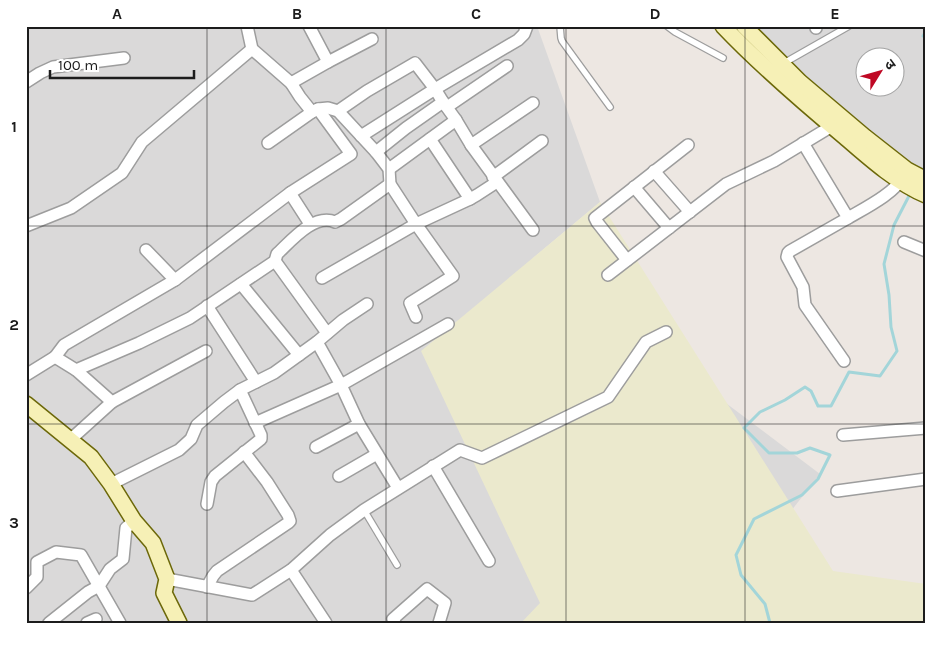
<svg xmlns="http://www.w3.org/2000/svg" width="952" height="649" font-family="Karla,'Noto Sans Devanagari',sans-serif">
<rect width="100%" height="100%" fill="#ede7e2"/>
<!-- residential -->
<g fill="#dad9d9" fill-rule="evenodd">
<polygon points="26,26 537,26 600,202 533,258 820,474 741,575 755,623 26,623"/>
<path d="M738,26H926V33L923,36L926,38V187ZM864,58H894V88H864Z"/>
</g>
<!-- farmland -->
<polygon fill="#ebe9cd" points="600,202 833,571 926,584 926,623 521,623 540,603 421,351"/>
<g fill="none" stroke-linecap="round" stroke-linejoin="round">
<!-- stream -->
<g stroke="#a3d5d9" stroke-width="3">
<polyline points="926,31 923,36 926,37"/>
<polyline points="921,173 926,165"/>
<polyline points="770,623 765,604 741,575 736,555 754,519 802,495 818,479 830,455 810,448 797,453 769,453 744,428 760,412 785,400 805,387 811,391 818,406 831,406 849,372 880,376 897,351 891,327 889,295 884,264 894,225 911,192"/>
</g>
<defs>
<g id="lane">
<polyline points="560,26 561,38 562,41 610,107"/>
<polyline points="667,26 675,32 723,58"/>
<polyline points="784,63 849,26"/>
<polyline points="364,510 397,565"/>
</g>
<g id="street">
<polyline points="247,26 252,49 291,83 300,97 312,112 318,109 328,108 338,111 376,152 389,169 390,184 416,224 453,276 410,303 416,317"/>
<polyline points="309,26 328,62"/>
<polyline points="816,26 816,28"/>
<polyline points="26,82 40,73 53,67 124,58"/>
<polyline points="291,83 328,62 372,39"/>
<polyline points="447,107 507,66"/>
<polyline points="338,111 367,91 415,63 435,89 443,102 456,120 471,145 533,230"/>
<polyline points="361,136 435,89 518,40 524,34 527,26"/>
<polyline points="430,139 470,199 477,195 497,182"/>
<polyline points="268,143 312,112"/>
<polyline points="803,143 848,218 790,251 788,253 787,257 803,287 805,305 844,361"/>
<polyline points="471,145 533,103"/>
<polyline points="376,152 406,128 443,102"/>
<polyline points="389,169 456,120"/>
<polyline points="654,171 690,212"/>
<polyline points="493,177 542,141"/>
<polyline points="634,187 669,228"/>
<path d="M848,218C865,208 895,193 904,176"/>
<polyline points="310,224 290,193 351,154 318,109"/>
<polyline points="26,226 71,208 122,173 142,142 252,49"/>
<polyline points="904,242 926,251"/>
<polyline points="627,260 597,222 595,218 688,145"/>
<polyline points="275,261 327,333"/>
<polyline points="608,275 726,184 774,161 832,126"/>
<polyline points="322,278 416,224 470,199"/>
<polyline points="175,280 290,193"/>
<polyline points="241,284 299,355"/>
<polyline points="207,306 256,382"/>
<polyline points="317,342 341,385 359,424 398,488"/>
<polyline points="55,357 64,345 175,280 146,250"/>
<path d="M76,370L139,343L190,318L275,261L277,254C291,241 314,213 335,222L341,219L390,184"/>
<polyline points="26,375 55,357 76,370 112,402 206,351"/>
<polyline points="255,423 341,385 448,324"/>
<polyline points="843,435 926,428"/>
<polyline points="70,440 112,402"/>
<polyline points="316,447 359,424"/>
<polyline points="433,466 489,561"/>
<polyline points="339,476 377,454"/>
<polyline points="111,484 179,450 191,439 197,425 224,402 240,390 274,373 317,342 343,320 367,304"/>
<polyline points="837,491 926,479"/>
<polyline points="207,504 211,482 215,476 261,439 261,435 240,390"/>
<polyline points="291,570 326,623"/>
<polyline points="167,579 252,595 291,570 330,535 364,510 460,450 482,458 608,397 646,342 666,332"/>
<polyline points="207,587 213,576 217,571 288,523 290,521 288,515 267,482 244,452"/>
<polyline points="26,588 37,577 37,562 56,552 81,555 120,623"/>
<polyline points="49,623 88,592 99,586 110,569 123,559 126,528 134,521"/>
<polyline points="87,623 96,619"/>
<polyline points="395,623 393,619 427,589 445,603 439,623"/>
</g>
<g id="secondary">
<path d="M723,26C761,66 803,102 845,137C868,157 897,183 926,195"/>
<polyline points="744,26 800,82 865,137 907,170 926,180"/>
<polyline points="26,404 91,457 111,484 134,521 153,543 167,579 164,593 179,623"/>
</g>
</defs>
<!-- lane casing -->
<use href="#lane" stroke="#9d9d9d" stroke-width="8"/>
<!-- street casing -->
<use href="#street" stroke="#9d9d9d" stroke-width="14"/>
<!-- secondary casing -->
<use href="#secondary" stroke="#6c6809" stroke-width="18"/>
<!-- lane -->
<use href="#lane" stroke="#fff" stroke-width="5.5"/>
<!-- street -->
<use href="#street" stroke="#fff" stroke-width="11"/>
<!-- secondary -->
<use href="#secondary" stroke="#f6f0b6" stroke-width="15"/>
</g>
<!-- grid -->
<path fill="none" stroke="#1c1c1c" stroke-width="1" stroke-opacity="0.55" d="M207,26V623M386,26V623M566,26V623M745,26V623M26,226H926M26,424H926"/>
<!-- border -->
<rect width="952" height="649" fill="none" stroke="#ffffff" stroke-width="55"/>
<!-- north arrow -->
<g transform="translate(880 72) rotate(53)"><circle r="24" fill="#ffffff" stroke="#a4a4a4"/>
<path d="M0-4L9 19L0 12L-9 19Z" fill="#bf0824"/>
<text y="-8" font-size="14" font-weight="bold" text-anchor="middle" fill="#1c1c1c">उ</text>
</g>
<!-- scale -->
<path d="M50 70v8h144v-8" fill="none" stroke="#1c1c1c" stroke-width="2.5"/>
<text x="58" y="70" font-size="15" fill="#1c1c1c" stroke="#ffffff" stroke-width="4" paint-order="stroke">100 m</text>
<rect x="28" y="28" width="896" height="594" fill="none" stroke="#1c1c1c" stroke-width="2"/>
<g font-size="16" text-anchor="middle" font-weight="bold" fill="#1c1c1c">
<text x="117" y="19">A</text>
<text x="297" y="19">B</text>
<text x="476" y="19">C</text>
<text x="655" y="19">D</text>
<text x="835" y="19">E</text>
<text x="14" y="132">1</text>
<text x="14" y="330">2</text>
<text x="14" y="528">3</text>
</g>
</svg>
